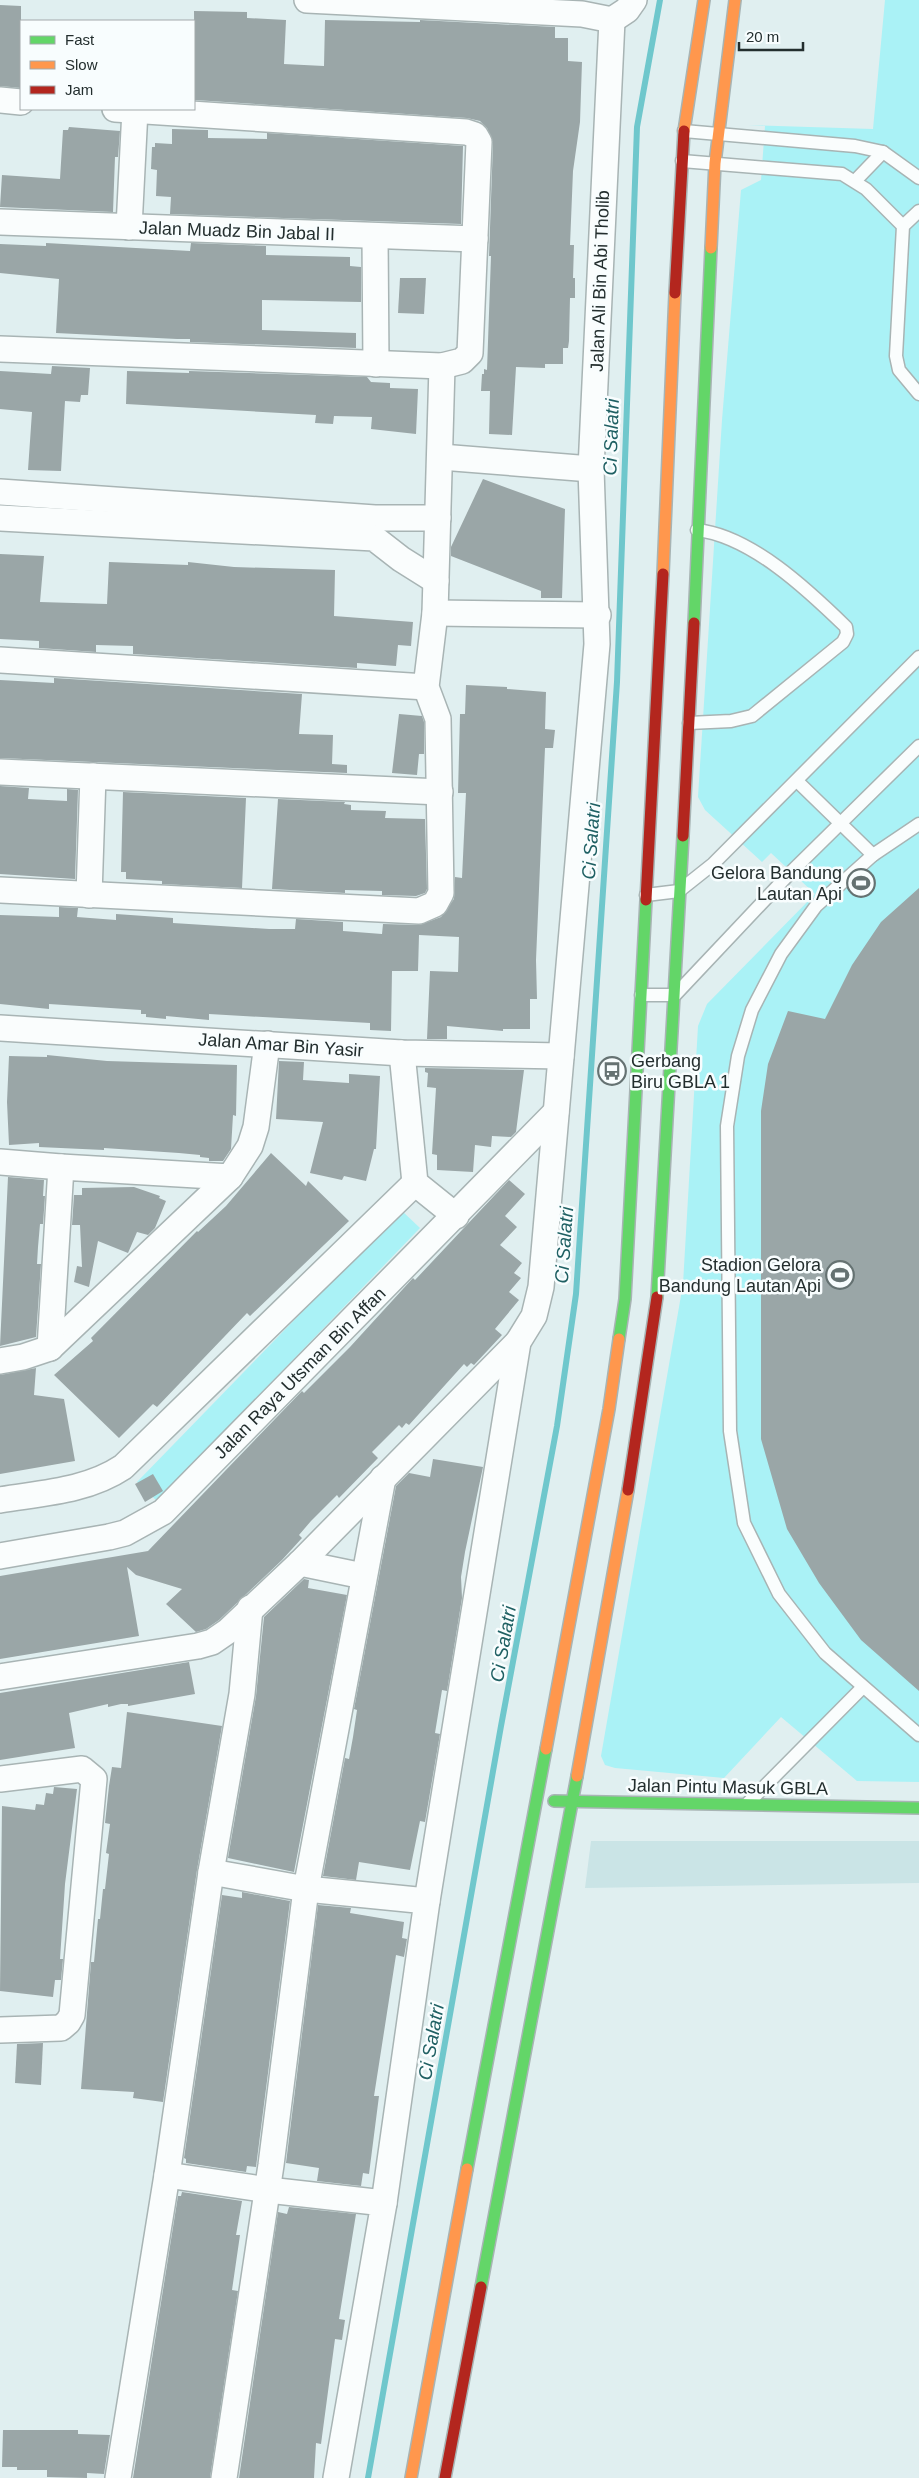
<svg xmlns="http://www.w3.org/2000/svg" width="919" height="2478" font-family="Arial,sans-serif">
<rect width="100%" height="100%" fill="#e0eff0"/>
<!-- built -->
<polygon fill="#cae4e6" points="591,1841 919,1841 919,1883 585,1888"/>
<!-- green -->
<g fill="#aaf2f6">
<polygon points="885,0 919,0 919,1782 857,1781 781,1717 724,1778 615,1768 605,1765 601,1756 683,1284 698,1026 707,1004 815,894 771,853 762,862 705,810 698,797 722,420 741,190 761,180 765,126 748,125 873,129"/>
<polygon points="401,1210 420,1228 157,1501 137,1482"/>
</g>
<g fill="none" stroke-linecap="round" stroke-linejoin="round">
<!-- stream -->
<polyline stroke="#6fc7cc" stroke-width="6" points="368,2478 501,1726 557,1426 576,1294 617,682 637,127 660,0"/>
</g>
<!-- building -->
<g fill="#9aa6a7">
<polygon points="0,5 21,6 21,88 0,86"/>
<polygon points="194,11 247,12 247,18 286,20 284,64 324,66 325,20 420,22 420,20 555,27 555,38 568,38 568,61 582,62 580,122 573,171 570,245 574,245 573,278 575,278 575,298 570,298 569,341 568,348 563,348 563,364 545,364 545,368 516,367 512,435 489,434 490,391 481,391 482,374 484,374 484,369 487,370 491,256 489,256 493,143 487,128 480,121 467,118 195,100"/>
<polygon points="69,127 120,131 118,157 115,157 113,212 0,207 2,175 60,179 63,130 68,130"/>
<polygon points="172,129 208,130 208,138 267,139 267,133 463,146 461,224 170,214 171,197 156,196 157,170 151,169 152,147 155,147 155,143 172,144"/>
<polygon points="46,243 190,251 191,243 266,246 266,255 350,257 350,266 361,267 361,302 262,300 262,330 356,333 356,348 190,342 190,339 177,339 56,333 59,279 0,273 0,244 46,246"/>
<polygon points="400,278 426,278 424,314 398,313"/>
<polygon points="52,366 90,368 88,395 81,395 80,402 65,401 61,471 28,470 32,412 0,409 0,371 51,374"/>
<polygon points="127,371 189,373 189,371 367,377 371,382 390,383 390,388 418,389 416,434 371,429 372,417 334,416 333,424 315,423 316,415 126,404"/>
<polygon points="483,479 565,509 562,598 541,598 541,591 451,556 451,547"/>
<polygon points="0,554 44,556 40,602 107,604 109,562 188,565 188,562 234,567 335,570 334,616 413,622 411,646 398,645 396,666 357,663 357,668 133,654 133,646 96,645 96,652 39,648 39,641 0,639"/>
<polygon points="54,678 302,694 299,734 333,735 332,764 347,765 347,773 0,758 0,680 54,683"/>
<polygon points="466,685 507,687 507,689 546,692 545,729 555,730 553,748 545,748 536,960 537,999 530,999 530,1029 503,1029 503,1031 447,1026 447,1039 427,1039 430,971 458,972 459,937 419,935 418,971 392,971 391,1031 370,1030 370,1023 209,1014 209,1020 166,1016 166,1019 146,1017 146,1014 141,1014 141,1010 49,1004 49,1009 0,1004 0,915 59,917 59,907 78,908 77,917 116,920 116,914 173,918 173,923 269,929 295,929 296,919 343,922 343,931 382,934 383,924 419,925 441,917 454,899 455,877 462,878 466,793 458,793 460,714 465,714"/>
<polygon points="399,714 422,716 424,722 424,754 419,754 417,775 392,773"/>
<polygon points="0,786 29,788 28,799 67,801 67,789 78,790 75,879 0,874"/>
<polygon points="123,792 246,798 242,888 162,884 162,881 126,879 126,872 121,872"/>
<polygon points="278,799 345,802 344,804 351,805 351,810 386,811 385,818 425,819 427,889 425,893 416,896 382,895 382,891 345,890 345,893 272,889"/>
<polygon points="919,888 919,1691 861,1640 819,1583 787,1529 761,1439 761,1111 768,1064 788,1011 825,1019 852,965 881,922"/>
<polygon points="47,1055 107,1061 237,1065 236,1116 233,1115 231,1149 223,1161 209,1161 209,1158 200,1157 200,1155 179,1153 104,1148 104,1150 39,1147 39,1143 9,1145 7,1102 9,1056 47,1057"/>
<polygon points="279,1061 304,1062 303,1080 349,1083 349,1074 380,1076 376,1149 374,1149 366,1181 344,1176 342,1180 310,1173 323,1122 276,1119"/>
<polygon points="425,1068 524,1070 516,1132 511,1137 492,1136 491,1147 475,1145 473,1172 437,1170 437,1155 432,1154 436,1088 427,1087 428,1073 425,1072"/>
<polygon points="271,1153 306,1186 308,1181 349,1221 250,1316 247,1313 157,1407 153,1404 119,1438 54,1375 93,1341 91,1338 197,1231 198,1232 226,1206"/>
<polygon points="8,1177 44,1180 43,1196 45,1196 43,1224 40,1224 38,1247 37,1264 41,1264 36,1337 0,1346"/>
<polygon points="509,1180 525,1194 505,1216 517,1227 500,1245 522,1263 514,1273 521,1278 509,1292 519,1300 495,1329 502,1335 474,1365 471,1363 467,1367 464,1364 409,1425 406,1423 402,1428 399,1425 372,1452 378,1458 339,1498 337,1495 311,1521 299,1535 302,1538 282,1560 219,1620 206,1629 196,1632 166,1604 182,1589 136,1575 127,1567 139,1636 0,1659 0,1576 148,1551 302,1391 304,1393 350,1347 413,1278 415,1280"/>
<polygon points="134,1187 160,1196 159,1198 166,1201 155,1228 148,1235 137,1232 128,1253 98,1241 89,1287 74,1282 77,1266 82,1267 80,1225 72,1225 74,1195 82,1195 82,1188"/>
<polygon points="36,1368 34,1395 64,1399 75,1461 0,1474 0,1375"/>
<polygon points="433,1459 483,1467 465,1552 461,1577 462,1598 447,1691 442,1690 435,1733 440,1734 425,1822 420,1821 410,1870 359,1862 356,1880 323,1876 345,1758 349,1759 353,1737 357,1710 354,1709 396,1486 409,1473 430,1477"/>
<polygon points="153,1474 163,1491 145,1502 135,1484"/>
<polygon points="304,1579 309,1580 308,1588 347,1595 294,1872 228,1858 256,1696 264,1617"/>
<polygon points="189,1662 195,1694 128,1706 128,1704 121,1704 108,1707 108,1704 69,1713 75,1748 0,1760 0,1693"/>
<polygon points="127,1712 222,1726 197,1870 163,2102 133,2098 134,2092 81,2089 91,1962 94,1962 98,1919 100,1919 103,1889 105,1889 109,1854 106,1853 110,1824 105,1823 109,1786 112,1767 121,1768"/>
<polygon points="54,1787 77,1789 65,1884 60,1959 63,1959 61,1980 55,1980 53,1997 0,1991 2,1806 35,1810 36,1804 44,1805 46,1793 53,1794"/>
<polygon points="242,1892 290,1901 256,2167 247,2166 246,2172 186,2163 186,2159 184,2158 222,1895 242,1898"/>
<polygon points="318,1905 351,1908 350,1913 404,1922 402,1938 407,1939 404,1957 396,1955 374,2096 379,2096 369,2174 363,2173 361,2186 317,2181 319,2168 286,2163"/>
<polygon points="43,2043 41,2085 15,2083 17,2044"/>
<polygon points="182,2192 242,2201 236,2235 240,2235 232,2290 238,2291 210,2478 133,2478 178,2196 181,2196"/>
<polygon points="289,2207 356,2214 339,2319 345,2320 342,2340 335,2339 321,2444 316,2443 314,2478 239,2478 278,2212 287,2214"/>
<polygon points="3,2430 78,2430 78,2434 110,2435 104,2474 87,2473 87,2478 47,2477 47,2470 17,2470 17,2467 2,2467"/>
</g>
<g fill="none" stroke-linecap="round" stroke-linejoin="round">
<defs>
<g id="lane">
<polyline points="684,131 855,146 883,152 919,178"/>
<polyline points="682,161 842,174 866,189 903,226"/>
<polyline points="855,181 883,152"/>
<polyline points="919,211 903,226 896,356 899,370 919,394"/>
<path d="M689,723L731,721L752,716L843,642L847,634L846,627C808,590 751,536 697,530"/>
<polyline points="797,781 873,855"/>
<polyline points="919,824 873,855 816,906 781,954 752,1010 738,1056 727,1126 730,1431 744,1523 779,1594 825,1653 919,1735"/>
<polyline points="646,895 679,891 713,864 919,657"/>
<polyline points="641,995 675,995 791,872 919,746"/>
<polyline points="748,1803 863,1687"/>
</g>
<g id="street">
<polyline points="307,0 582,14 612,20 591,469 597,644 541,1287 534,1316 518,1342 427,1901"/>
<polyline points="612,20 627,10 634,0"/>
<polyline points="0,100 21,102"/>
<polyline points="0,222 475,239"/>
<polyline points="129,227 135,110"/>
<polyline points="375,237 376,364"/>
<polyline points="0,349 442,366 462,361 470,353 479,142 475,135 466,132 115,109"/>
<polyline points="441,457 591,469"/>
<polyline points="0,492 375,518 438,518"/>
<polyline points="0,518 374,538 401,559 436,581"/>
<polyline points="435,613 598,615"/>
<polyline points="0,660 426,687"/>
<polyline points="0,772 440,792"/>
<polyline points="0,890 419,911 435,904 441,893 438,719 426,687 435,613 442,366"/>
<polyline points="89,895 93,776"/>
<polyline points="0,1028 402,1053 561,1056"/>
<polyline points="402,1053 415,1183 456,1216"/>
<polyline points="0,1162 61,1167"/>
<polyline points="50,1348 230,1177"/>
<polyline points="0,1361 23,1357 50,1348 61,1167 230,1177 250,1146 256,1127 267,1044"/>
<path d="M0,1500C42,1493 87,1491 123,1467L415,1183"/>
<polyline points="0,1556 109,1537 125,1533 163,1512 556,1112"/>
<polyline points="300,1563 363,1576"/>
<polyline points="0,1677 198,1646 212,1642 228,1631 300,1563 518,1342"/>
<polyline points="0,1779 82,1769 94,1779 72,2015 68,2022 61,2028 0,2030"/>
<polyline points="211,1872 306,1889 427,1901 384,2203"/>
<polyline points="167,2175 268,2190 384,2203 336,2478"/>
<polyline points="118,2478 167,2175 211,1872 242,1694 250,1608"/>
<polyline points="224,2478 271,2165 306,1889 383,1478"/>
</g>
<g id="fast">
<polyline points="694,623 711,248"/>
<polyline points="657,1297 683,836"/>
<polyline points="619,1339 625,1299 646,900"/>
<polyline points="554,1801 919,1808"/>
<polyline points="467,2169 546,1749"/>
<polyline points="481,2287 577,1776"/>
</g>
<g id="slow">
<polyline points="684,131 704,0"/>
<polyline points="711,248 715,163 735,0"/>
<polyline points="663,574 675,293"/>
<polyline points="546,1749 609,1409 619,1339"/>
<polyline points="577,1776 628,1490"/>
<polyline points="411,2478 467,2169"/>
</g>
<g id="jam">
<polyline points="675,293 684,131"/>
<polyline points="683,836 694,623"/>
<polyline points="646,900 663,574"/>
<polyline points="628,1490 657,1297"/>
<polyline points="445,2478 481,2287"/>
</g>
</defs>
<!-- lane casing -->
<use href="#lane" stroke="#a8b4b4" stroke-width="15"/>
<!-- street casing -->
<use href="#street" stroke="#a8b4b4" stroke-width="28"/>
<!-- fast casing -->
<use href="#fast" stroke="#a8b4b4" stroke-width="14"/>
<!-- slow casing -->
<use href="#slow" stroke="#a8b4b4" stroke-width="14"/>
<!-- jam casing -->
<use href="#jam" stroke="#a8b4b4" stroke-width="14"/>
<!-- lane -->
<use href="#lane" stroke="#fafdfd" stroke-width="12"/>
<!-- street -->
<use href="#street" stroke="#fafdfd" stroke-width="25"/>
<!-- fast -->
<use href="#fast" stroke="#63d668" stroke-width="11"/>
<!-- slow -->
<use href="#slow" stroke="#ff974d" stroke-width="11"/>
<!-- jam -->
<use href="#jam" stroke="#b3261e" stroke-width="11"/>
</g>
<!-- icons -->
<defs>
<symbol id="stadium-ring" viewBox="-11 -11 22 22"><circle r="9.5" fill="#f8fdfe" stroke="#657272" stroke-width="1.5"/><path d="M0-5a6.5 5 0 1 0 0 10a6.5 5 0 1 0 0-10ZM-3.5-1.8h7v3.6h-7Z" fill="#657272"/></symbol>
<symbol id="bus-ring" viewBox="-11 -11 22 22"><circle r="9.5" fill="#f8fdfe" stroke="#657272" stroke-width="1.5"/><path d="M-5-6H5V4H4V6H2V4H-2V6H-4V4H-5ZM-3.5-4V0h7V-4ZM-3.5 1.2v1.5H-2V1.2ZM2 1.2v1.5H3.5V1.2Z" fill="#657272"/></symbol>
</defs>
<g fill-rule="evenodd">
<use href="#stadium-ring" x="845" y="867" width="32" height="32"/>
<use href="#bus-ring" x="596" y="1055" width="32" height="32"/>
<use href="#stadium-ring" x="824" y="1259" width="32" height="32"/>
</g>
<g text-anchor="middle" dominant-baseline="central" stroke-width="5" stroke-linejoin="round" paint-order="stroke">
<!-- street labels -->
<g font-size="18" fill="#232e2e" stroke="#f8fdfe">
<text transform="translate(237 231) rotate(2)">Jalan Muadz Bin Jabal II</text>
<text transform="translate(600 281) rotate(-88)">Jalan Ali Bin Abi Tholib</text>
<text transform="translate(281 1045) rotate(4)">Jalan Amar Bin Yasir</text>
<text transform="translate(300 1373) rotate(-45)">Jalan Raya Utsman Bin Affan</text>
<text transform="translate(728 1787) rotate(1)">Jalan Pintu Masuk GBLA</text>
</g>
<!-- poi labels -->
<g font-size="18" fill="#232e2e" stroke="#f8fdfe" text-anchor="end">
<text x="842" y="873">Gelora Bandung<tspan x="842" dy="21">Lautan Api</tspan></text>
<text x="631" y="1061" text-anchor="start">Gerbang<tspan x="631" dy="21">Biru GBLA 1</tspan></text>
<text x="821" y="1265">Stadion Gelora<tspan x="821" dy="21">Bandung Lautan Api</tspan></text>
</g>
<!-- water labels -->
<g font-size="19" font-style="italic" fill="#1f6063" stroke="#f8fdfe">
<text transform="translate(611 437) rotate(-88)">Ci Salatri</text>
<text transform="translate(591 841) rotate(-86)">Ci Salatri</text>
<text transform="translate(564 1245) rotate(-86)">Ci Salatri</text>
<text transform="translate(503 1644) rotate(-80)">Ci Salatri</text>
<text transform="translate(431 2042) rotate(-80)">Ci Salatri</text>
</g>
</g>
<!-- legend -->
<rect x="20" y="20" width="175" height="90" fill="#f8fdfe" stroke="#a3aaab"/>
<rect x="30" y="36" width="25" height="8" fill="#63d668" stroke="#a3aaab"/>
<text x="65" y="45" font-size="15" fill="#232e2e">Fast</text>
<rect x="30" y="61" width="25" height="8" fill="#ff974d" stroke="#a3aaab"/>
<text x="65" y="70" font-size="15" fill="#232e2e">Slow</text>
<rect x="30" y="86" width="25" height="8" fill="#b3261e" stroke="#a3aaab"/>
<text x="65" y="95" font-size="15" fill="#232e2e">Jam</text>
<!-- scale -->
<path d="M739 42v8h64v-8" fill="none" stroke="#232e2e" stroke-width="2.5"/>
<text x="746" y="42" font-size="15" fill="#232e2e" stroke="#f8fdfe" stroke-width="4" paint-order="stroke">20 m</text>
</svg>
